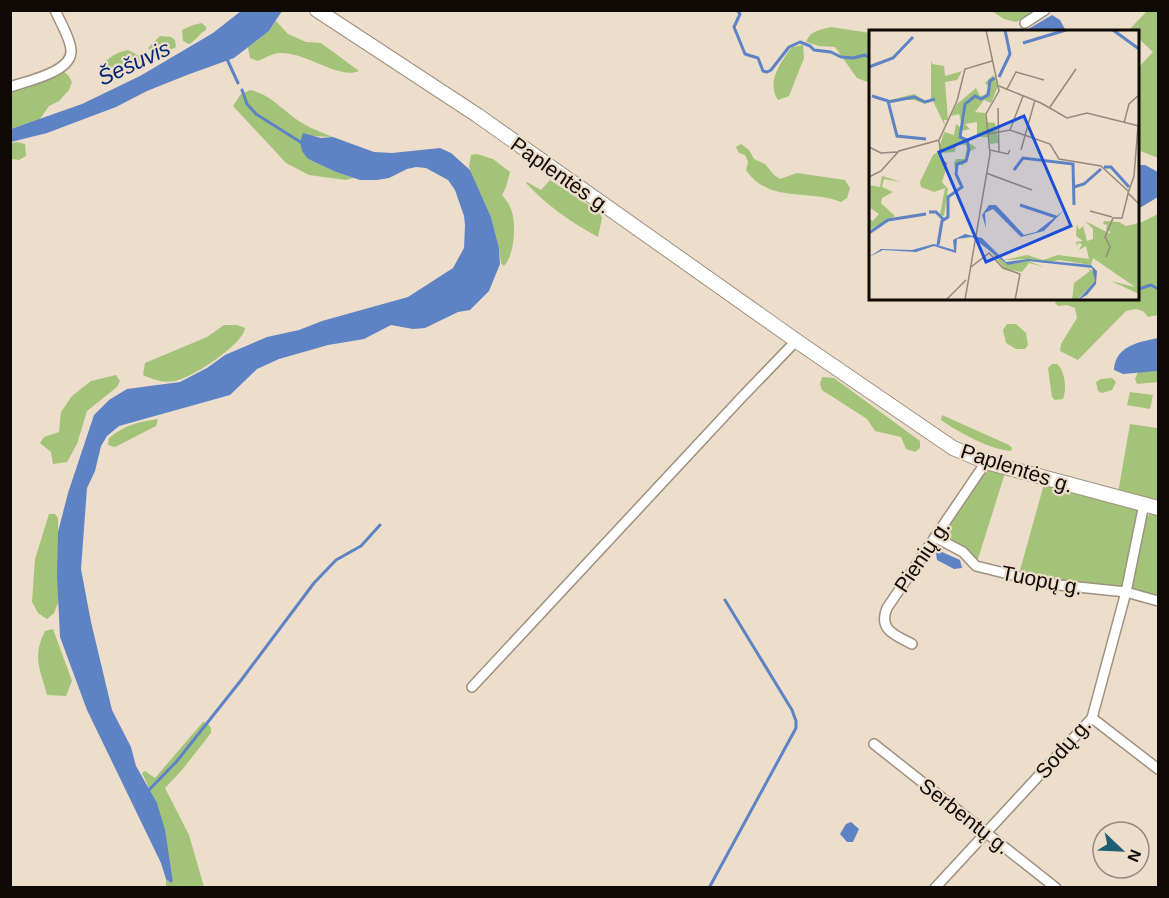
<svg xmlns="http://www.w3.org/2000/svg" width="1169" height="898" font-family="Helvetica,sans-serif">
<rect width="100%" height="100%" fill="#edddcb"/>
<!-- green -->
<g fill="#a3c379">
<polygon points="992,11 1038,11 1016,22 1004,19"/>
<polygon points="1147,11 1158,11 1158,158 1138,150 1138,68 1153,52 1138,38 1138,32 1129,30"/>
<path d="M276,21L288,34L306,42L321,43L359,71C340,80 304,51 279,53C271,54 265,58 258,61L250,58L248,47L269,31Z"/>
<path d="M202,23L206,27V30C198,34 196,41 189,44L183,41L182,30L193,25Z"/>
<path d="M831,27L870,33V83L857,78L835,47L819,46L806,42C811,30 820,30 831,27Z"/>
<polygon points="160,36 171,37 175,40 176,47 167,52 154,54 148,48"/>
<path d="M803,45L804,58L789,96L778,100C766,81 781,62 792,47Z"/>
<path d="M128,50L139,56L140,62L120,73L113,75V79L107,80L100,67C108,58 116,52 128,50Z"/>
<polygon points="60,69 68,75 72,82 69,90 59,101 49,106 40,119 11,129 10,87"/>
<path d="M250,90C271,94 284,112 302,123C312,129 323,133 333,137L312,136L308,159L336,172L354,178L346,180L309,175L286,163L233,106L240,95Z"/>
<polygon points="17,142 25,144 26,156 19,160 11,159 11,143"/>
<path d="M741,144L749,150L754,159L765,164L774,175L780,179L797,173L845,180L850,188L847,198L841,202C809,189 769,204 746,170L748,162L745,155L739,153L736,147Z"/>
<path d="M477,154L493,159L510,172L506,187L502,195C505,199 508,202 510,207C517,220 515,255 504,266L501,263L499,248L491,217L471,173L469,166L471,155Z"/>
<path d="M550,180L599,212L602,218L598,237C572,223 546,205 526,183L527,182L541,190Z"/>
<polygon points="1158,214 1158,315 1148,317 1143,311 1136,309 1126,311 1078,360 1060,351 1061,344 1077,318 1075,308 1067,305 1058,306 1055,303 1057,299 1138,298 1138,224"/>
<polygon points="1007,324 1016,324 1026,333 1028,345 1025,349 1016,349 1006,343 1003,330"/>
<path d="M224,325H237L245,328C243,345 191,378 175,381C163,383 154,380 143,375L145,363L207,337Z"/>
<path d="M1052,364H1057C1065,371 1067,389 1063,399L1055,400L1052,397L1048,368Z"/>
<polygon points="1158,371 1158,382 1137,384 1135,379 1138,372"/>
<polygon points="116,375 120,381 117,387 87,411 77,444 67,462 53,464 51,452 40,443 44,437 59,432 61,412 72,396 91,381"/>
<polygon points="822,377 834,378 920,441 920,448 915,452 906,449 901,437 875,431 867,419 822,390 820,384"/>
<polygon points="1112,378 1116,382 1112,390 1102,393 1098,391 1096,382 1101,379"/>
<polygon points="1130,392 1153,395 1150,409 1127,405"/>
<path d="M942,415L1009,445L1012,448L1011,451C991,450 958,432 941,420Z"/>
<polygon points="1158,418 1158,503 1118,493 1130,424 1157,428"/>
<path d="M158,419L156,426L115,447L108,445L109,438C125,425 138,422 158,419Z"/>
<polygon points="985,467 1005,473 977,562 939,536"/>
<polygon points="1044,484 1136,509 1138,513 1122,588 1071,583 1019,574"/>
<polygon points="49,514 55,514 58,518 58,603 54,613 47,619 38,613 32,602 35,559"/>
<polygon points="1150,514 1158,514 1158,597 1130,589 1145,518"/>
<path d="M53,629L72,681L66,696L47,695C40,668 32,657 45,631Z"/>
<path d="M203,722L208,724L211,728V733L182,770L165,788L189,835L204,887H178L176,885V887H166V879L171,883L173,881C167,838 161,812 142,773L145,771L155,778Z"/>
</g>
<!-- water -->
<g fill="#5d83c5">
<polygon points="241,11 282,11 269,31 234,58 187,75 147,91 116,107 47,133 11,142 11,129 82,104 140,76 213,33"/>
<polygon points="1052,15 1060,20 1066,31 1025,31"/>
<polygon points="303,133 321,138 333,137 374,152 392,153 440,148 451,153 470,170 491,217 499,248 500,264 489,291 470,310 458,312 425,328 413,329 391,325 364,339 328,345 279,359 257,369 230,395 119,426 107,436 101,446 95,471 87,488 81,569 91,622 112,710 131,747 136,766 157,803 165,830 173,881 171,883 166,879 161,863 87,710 60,637 57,576 58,532 68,493 94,415 109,400 127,389 180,382 207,368 225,355 267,337 299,330 322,321 408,297 453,268 464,248 465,225 464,216 455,190 448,180 426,168 416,167 407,169 389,178 377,180 360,180 336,172 308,159 302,151 300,142"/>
<polygon points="1139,165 1145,165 1158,172 1158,197 1138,209"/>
<path d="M1158,338V371L1123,374L1114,370C1115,346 1139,342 1158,338Z"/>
<polygon points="942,552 960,560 962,568 954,569 937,560 936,553"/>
<polygon points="851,822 859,829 853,842 847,842 840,834 846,824"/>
</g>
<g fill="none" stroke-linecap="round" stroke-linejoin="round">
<!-- stream -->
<g stroke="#5d83c5" stroke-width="3">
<polyline points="737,10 740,14 734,27 745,54 758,58 763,71 767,72 771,70 789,47 800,42 810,46 814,50 831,52 841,57 853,58 865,55 870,58"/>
<polyline points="226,57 238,83"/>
<polyline points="242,90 247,104 256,114 302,143"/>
<polyline points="1138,293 1139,289 1151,285 1158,289"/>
<polyline points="148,791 177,761 242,679 314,583 336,560 361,546 380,525"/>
<polyline points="709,888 796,728 796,721 792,710 725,600"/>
</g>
<defs>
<g id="street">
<polyline points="1025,23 1045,10"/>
<path d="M10,87C27,81 73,72 71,50C70,37 60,22 55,10"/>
<polyline points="935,537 963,552 976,566 1049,584 1126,592 1158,601"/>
<path d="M912,644C895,635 878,630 887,608L986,462"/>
<polyline points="472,687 742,397 796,341"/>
<polyline points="1092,718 1158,769"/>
<polyline points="874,744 1056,888"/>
<polyline points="935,888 1092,718 1126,592 1144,504"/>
</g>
<polyline id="secondary" points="317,10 477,115 801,344 953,448 986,462 1158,508"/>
</defs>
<!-- street casing -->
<use href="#street" stroke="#9f907f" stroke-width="12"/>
<!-- secondary casing -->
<use href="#secondary" stroke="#9f907f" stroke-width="16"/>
<!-- street -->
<use href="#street" stroke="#fff" stroke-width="9"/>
<!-- secondary -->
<use href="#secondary" stroke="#fff" stroke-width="14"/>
</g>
<g text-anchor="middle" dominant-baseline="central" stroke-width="4.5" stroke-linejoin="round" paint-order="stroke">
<!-- street labels -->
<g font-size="21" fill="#0f0a05" stroke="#edddcb">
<text transform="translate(561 175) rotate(35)">Paplentės g.</text>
<text transform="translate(1017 468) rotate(18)">Paplentės g.</text>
<text transform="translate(922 556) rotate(-56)">Pienių g.</text>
<text transform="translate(1042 580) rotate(11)">Tuopų g.</text>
<text transform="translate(1063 748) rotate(-49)">Sodų g.</text>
<text transform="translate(965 816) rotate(38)">Serbentų g.</text>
</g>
<!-- water labels -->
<g font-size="22" font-style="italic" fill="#002573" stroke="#edddcb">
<text transform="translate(134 63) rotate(-25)">Šešuvis</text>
</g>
</g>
<!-- overview -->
<g transform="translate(869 30)">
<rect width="270" height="270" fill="#edddcb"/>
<path d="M62,30L63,34L75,36L76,46L93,41L88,50L76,52L79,90H75L76,96L64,71L56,74L45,70H21L45,64L57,71L62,69ZM124,45L129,56L122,73L115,70L106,82L116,83L117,92L126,93L130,113L121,114L119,107H108V92L96,94L101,99L92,101L89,106L108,118L99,122L94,136L87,132L89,154L85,133L87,129H96L98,115L87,114L86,122L71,123L78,136L73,152L79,159L75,186L71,185L76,158L65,162L52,157L51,152L64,125L69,122L75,102L85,105L87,94L94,99L90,84L82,86L88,74L107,58L111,66L116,65L121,57L116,53ZM13,146L32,152L15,149L13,157L24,162L13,168L12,173L26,186L0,200V188L4,191L10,184L0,177V155L11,157ZM216,191L240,203L238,205L242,202L237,200L238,195L234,194L235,191L250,192L257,196L270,193V264L242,251L266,257L224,228L222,235L190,230L175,233L159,229L134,230L158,225L174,230L189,225L220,229L217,216L210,220L213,214L209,213L208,216L207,212L214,211L207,206L208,194L210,200L214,196L218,211L224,209V199ZM122,222L139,235L159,231L175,237L160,233L153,242L136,239ZM219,238L225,242L226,251L208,270H203L205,253L221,241Z" fill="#a3c379"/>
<path d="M120,175H127L155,205L167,202L194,181L175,201L152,207L124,179L116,183L117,198L113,185ZM96,204L113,208L137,232L159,229L222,235L228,241L227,254L218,265L209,270L226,251L223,238L159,231L139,235L103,207L88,209L87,223L65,216L47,222L14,220L0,227L12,219L43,220L65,214L85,220L84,210Z" fill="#5d83c5"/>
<path fill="none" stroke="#5d83c5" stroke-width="3" d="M244,0L270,19M154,13L197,0M0,37L24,28L44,7M130,47L141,24L136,0M3,66L19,71L28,106L57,109M19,72L45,67L56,72L66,69M235,137H242L260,157M145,140L154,128L204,134L205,175M205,157L215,154L232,139M151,175L187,187M60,182H67L75,190M0,203L19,190L57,184M69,215L73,191L79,187V167L93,157L87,144L88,134L97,131L100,120L98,110L91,107L96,74L106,66L112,69L119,65L121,51L126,48"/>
<path fill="none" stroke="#94897c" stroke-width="1.5" d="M130,56L172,73L198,88L218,83L270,96M138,59L147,42L175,50M181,77L207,39M129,78L130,122M255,93L260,74L270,65M269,96L265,146L259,163L270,174M141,100L154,66M119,104L141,100L181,114L190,129L232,136L259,161M70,111L73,131L78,134M0,117L12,123L28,122M121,120L139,124L141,120M152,120L166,70M117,143L163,160M0,147L12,141L30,121L70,110L88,71L96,39L123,31M221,181L243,187M237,227L241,217L236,207L244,188H253L259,164M102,237L120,223L134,238L151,244L146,270M77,270L97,250M96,270L121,124L117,84L130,61L117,0"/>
<path fill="#1d4ed8" fill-opacity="0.15" stroke="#1d4ed8" stroke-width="3" d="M155,86L202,196L117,232L70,122Z"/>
<rect width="270" height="270" fill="none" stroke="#0f0a05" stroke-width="3"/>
</g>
<!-- border -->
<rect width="1169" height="898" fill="none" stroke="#0f0a05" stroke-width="24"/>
<!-- north arrow -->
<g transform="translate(1121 850) rotate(113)"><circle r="28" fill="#edddcb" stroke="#94897c" stroke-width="1.5"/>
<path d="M0-4.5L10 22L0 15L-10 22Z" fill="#1c5f72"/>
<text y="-9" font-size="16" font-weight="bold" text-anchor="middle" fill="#0f0a05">N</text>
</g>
</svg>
